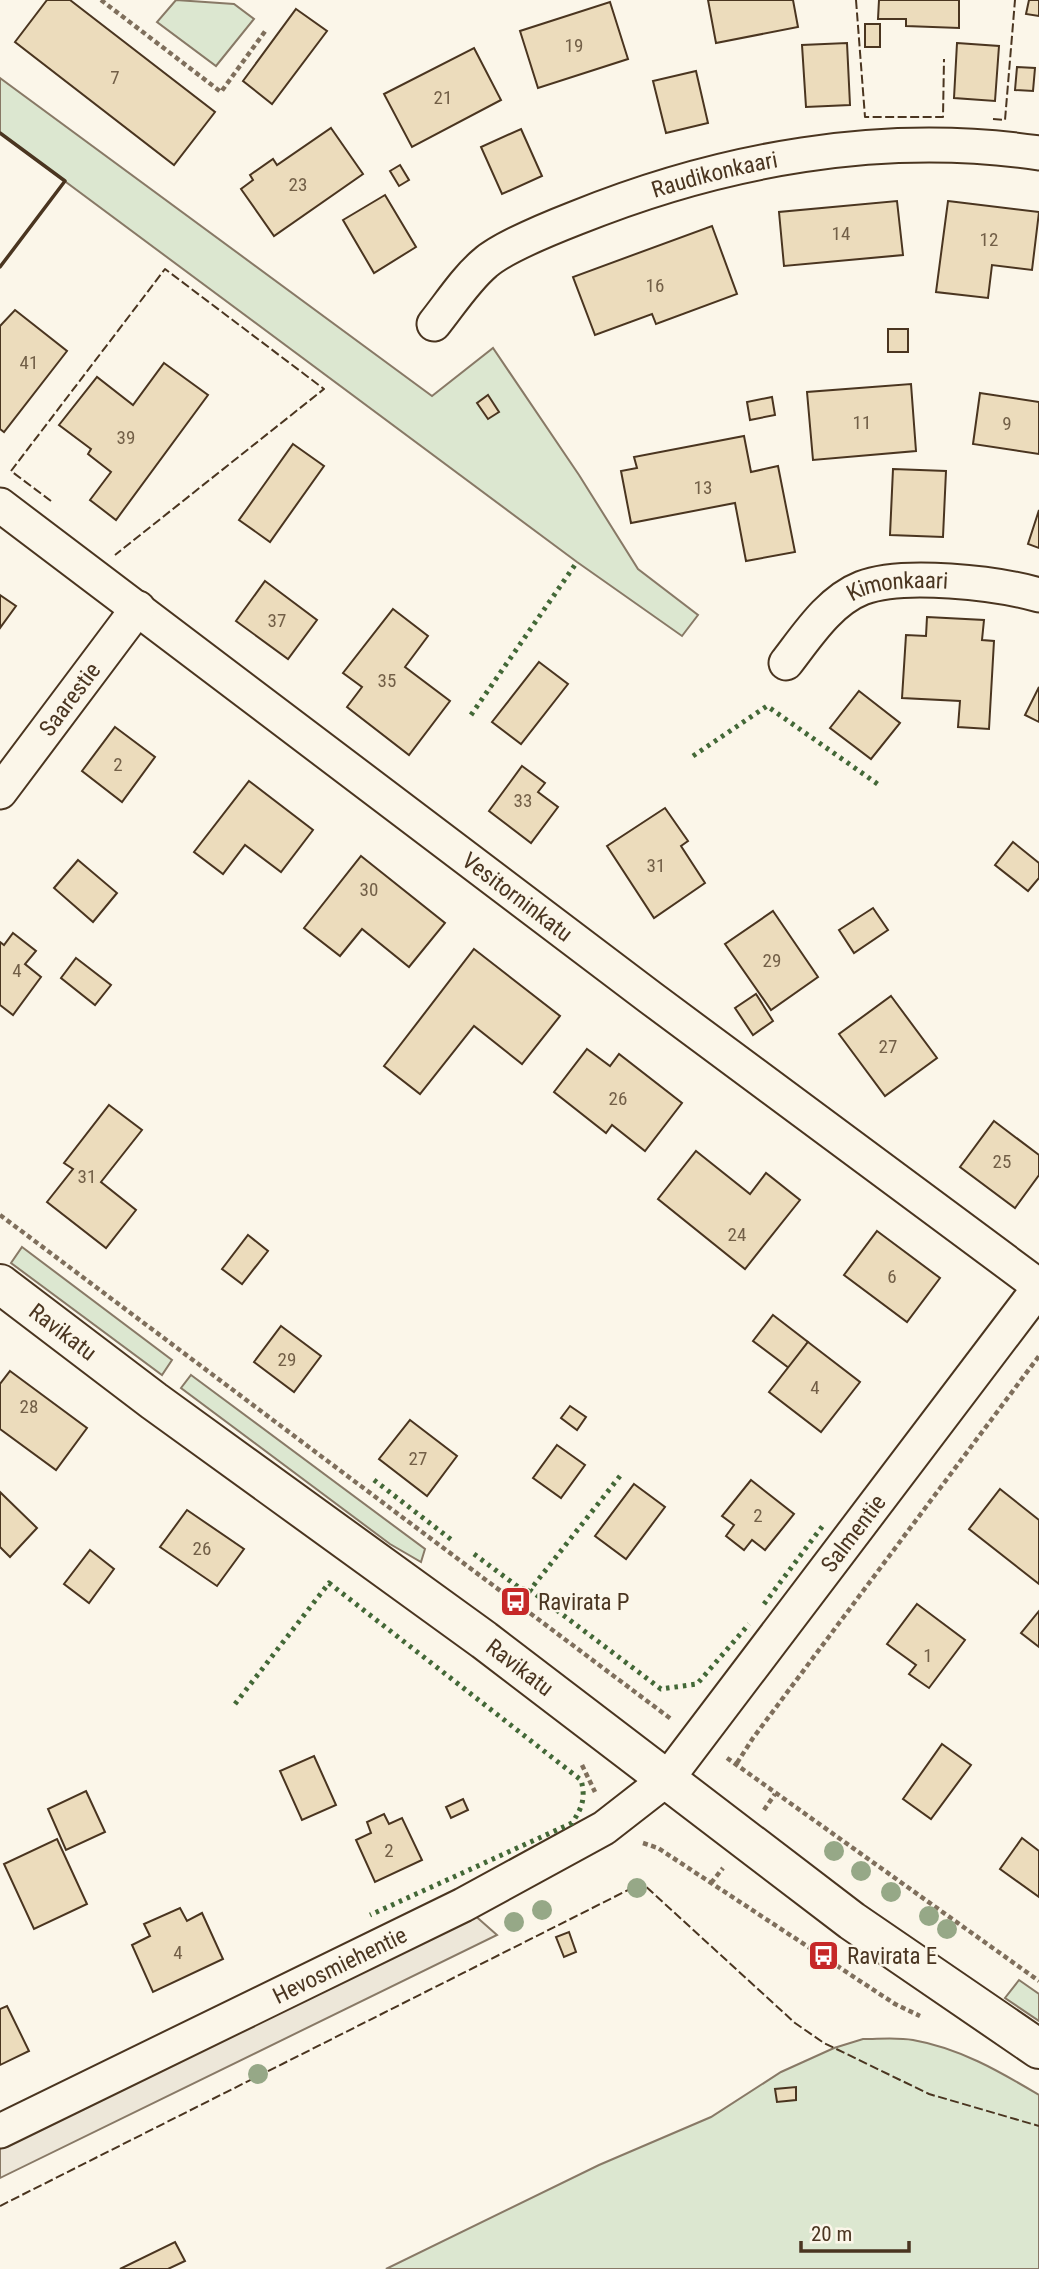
<svg xmlns="http://www.w3.org/2000/svg" width="1039" height="2269" font-family="'Roboto Condensed',sans-serif">
<rect width="100%" height="100%" fill="#fbf6e9"/>
<!-- green -->
<g fill="#dce7d0" stroke="#887966" stroke-width="2">
<polygon points="176,0 234,4 254,19 216,66 157,22"/>
<polygon points="0,78 432,396 493,348 579,475 638,569 698,615 682,636 577,562 0,133"/>
<polygon points="22,1247 172,1360 162,1375 11,1263"/>
<polygon points="191,1375 425,1549 421,1562 390,1544 181,1388"/>
<polygon points="1019,1980 1039,1994 1039,2021 1005,1998"/>
<path d="M863,2039C879,2039 897,2037 913,2040C959,2048 999,2071 1039,2095V2269H386L599,2165L711,2117L781,2072L834,2048Z"/>
</g>
<!-- parking -->
<polygon fill="#ede7d9" stroke="#887966" stroke-width="2" points="463,1905 497,1935 0,2178 0,2131"/>
<!-- building -->
<g fill="#ecdcbc" stroke="#4a3520" stroke-width="2">
<polygon points="47,0 70,0 215,112 174,165 15,42"/>
<polygon points="708,0 793,0 798,27 716,43"/>
<polygon points="879,0 959,0 959,28 906,26 906,19 878,19"/>
<polygon points="1029,0 1039,0 1039,16 1026,14"/>
<polygon points="610,2 628,59 538,88 520,31"/>
<polygon points="296,9 327,31 272,104 243,81"/>
<rect x="865" y="24" width="15" height="23"/>
<polygon points="847,43 850,105 806,107 802,45"/>
<polygon points="957,43 999,46 995,101 954,98"/>
<polygon points="474,48 501,100 412,147 384,94"/>
<polygon points="1017,67 1035,68 1033,91 1015,90"/>
<polygon points="696,71 708,123 666,133 653,81"/>
<polygon points="331,128 363,174 274,236 241,189 253,180 250,175 273,159 277,165"/>
<polygon points="521,129 542,176 502,194 481,147"/>
<polygon points="400,165 409,180 399,186 390,171"/>
<polygon points="385,195 416,247 374,273 343,220"/>
<polygon points="897,201 903,255 784,266 779,212"/>
<polygon points="948,201 1039,212 1032,270 992,265 988,298 936,292"/>
<polygon points="712,226 737,294 656,324 652,314 595,335 573,277"/>
<polygon points="15,310 67,351 4,432 0,429 0,326"/>
<rect x="888" y="329" width="20" height="23"/>
<polygon points="164,363 208,395 116,520 90,500 111,472 88,454 91,449 59,425 97,377 133,405"/>
<polygon points="911,384 916,451 813,460 807,392"/>
<polygon points="980,393 1039,402 1039,454 973,444"/>
<polygon points="488,395 499,412 488,419 477,403"/>
<polygon points="772,397 775,415 750,420 747,402"/>
<polygon points="744,436 751,472 778,466 795,552 746,561 735,503 631,523 621,471 637,468 634,457"/>
<polygon points="293,444 324,466 270,542 239,520"/>
<polygon points="893,469 946,471 943,537 890,535"/>
<polygon points="1039,510 1039,548 1028,544"/>
<polygon points="265,581 317,620 288,659 236,621"/>
<polygon points="0,595 16,606 0,628"/>
<polygon points="393,609 428,636 405,667 450,701 409,755 347,707 362,687 343,673"/>
<polygon points="927,617 984,620 982,640 994,641 989,729 958,727 960,701 902,698 906,635 926,636"/>
<polygon points="539,662 568,684 521,744 492,722"/>
<polygon points="1039,687 1039,722 1025,715"/>
<polygon points="859,691 900,723 871,759 830,728"/>
<polygon points="115,727 155,757 122,802 82,771"/>
<polygon points="522,766 545,783 538,792 558,807 531,843 489,811"/>
<polygon points="249,781 313,830 281,872 245,845 223,874 194,852"/>
<polygon points="665,808 688,841 681,846 705,883 654,918 607,846"/>
<polygon points="1013,842 1039,863 1039,878 1028,891 995,865"/>
<polygon points="361,856 445,923 409,967 362,929 340,956 304,928"/>
<polygon points="78,860 117,893 93,922 54,888"/>
<polygon points="873,908 888,930 854,953 839,930"/>
<polygon points="773,911 818,977 771,1010 725,944"/>
<polygon points="13,933 36,951 25,964 41,977 13,1015 0,1005 0,942 4,945"/>
<polygon points="474,949 560,1016 522,1064 474,1026 420,1094 384,1066"/>
<polygon points="76,958 111,985 95,1005 61,978"/>
<polygon points="756,994 773,1021 753,1035 735,1008"/>
<polygon points="891,996 937,1058 885,1096 839,1034"/>
<polygon points="587,1049 610,1066 619,1054 682,1103 645,1151 612,1125 606,1133 554,1092"/>
<polygon points="109,1105 142,1130 101,1182 136,1210 106,1248 47,1202 73,1169 64,1163"/>
<polygon points="994,1121 1039,1155 1039,1175 1015,1208 960,1167"/>
<polygon points="696,1151 750,1194 766,1173 800,1200 745,1269 658,1199"/>
<polygon points="877,1231 940,1278 907,1322 844,1275"/>
<polygon points="248,1235 268,1251 242,1284 222,1269"/>
<polygon points="773,1315 808,1342 789,1368 753,1341"/>
<polygon points="281,1326 321,1356 294,1392 254,1362"/>
<polygon points="808,1342 860,1382 821,1432 769,1392"/>
<polygon points="10,1371 87,1428 56,1470 0,1429 0,1384"/>
<polygon points="570,1406 586,1417 577,1430 561,1418"/>
<polygon points="410,1420 457,1456 427,1496 379,1459"/>
<polygon points="557,1445 585,1465 561,1498 533,1478"/>
<polygon points="751,1480 794,1514 765,1550 752,1540 744,1550 726,1536 734,1525 722,1516"/>
<polygon points="634,1484 665,1507 626,1559 595,1536"/>
<polygon points="1000,1489 1039,1520 1039,1584 969,1529"/>
<polygon points="0,1492 37,1528 10,1557 0,1547"/>
<polygon points="187,1510 244,1549 217,1586 160,1547"/>
<polygon points="90,1550 114,1569 89,1603 64,1584"/>
<polygon points="917,1604 965,1640 929,1688 909,1674 916,1665 887,1644"/>
<polygon points="1039,1611 1039,1647 1021,1633"/>
<polygon points="942,1744 971,1765 931,1819 903,1799"/>
<polygon points="314,1756 336,1805 302,1820 280,1771"/>
<polygon points="86,1791 105,1832 66,1850 48,1809"/>
<polygon points="463,1799 468,1810 451,1818 446,1807"/>
<polygon points="384,1814 389,1824 402,1818 422,1860 375,1882 356,1840 371,1833 367,1822"/>
<polygon points="1022,1838 1039,1851 1039,1897 1000,1869"/>
<polygon points="57,1839 87,1904 34,1929 4,1864"/>
<polygon points="180,1908 187,1921 202,1913 223,1959 153,1992 132,1945 150,1936 144,1924"/>
<polygon points="569,1932 576,1952 564,1957 556,1937"/>
<polygon points="7,2006 29,2051 0,2065 0,2009"/>
<polygon points="796,2087 796,2100 777,2102 775,2089"/>
<polygon points="175,2242 185,2261 168,2269 120,2269"/>
</g>
<g fill="none" stroke-linecap="round" stroke-linejoin="round">
<defs>
<g id="minor">
<path id="s1" d="M434,324C450,304 466,279 485,263C503,247 553,227 576,218C722,159 882,130 1039,153"/>
<path id="s2" d="M0,505L651,998L1039,1286"/>
<path id="s3" d="M786,663C807,636 829,601 862,588C903,572 997,583 1039,595"/>
<path id="s4" d="M0,792L138,608"/>
<path id="s5" d="M0,2131L463,1905L604,1828L667,1779L1039,1288"/>
</g>
<g id="tertiary">
<path id="s6" d="M0,1284L154,1401L484,1640L852,1921L1039,2049"/>
</g>
</defs>
<!-- minor casing -->
<use href="#minor" stroke="#4a3520" stroke-width="37"/>
<!-- tertiary casing -->
<use href="#tertiary" stroke="#4a3520" stroke-width="42"/>
<!-- path -->
<g stroke="#7f6f5c" stroke-width="4.5" stroke-dasharray="5 3.5" stroke-linecap="butt">
<polyline points="101,0 221,92 266,30"/>
<polyline points="0,1215 671,1719"/>
<polyline points="727,1758 1039,1981"/>
<polyline points="737,1763 753,1738 1039,1356"/>
<polyline points="582,1765 595,1792"/>
<polyline points="764,1810 775,1794"/>
<polyline points="643,1843 658,1848 895,2004 920,2016"/>
<polyline points="711,1883 723,1868"/>
</g>
<!-- minor -->
<use href="#minor" stroke="#fbf6e9" stroke-width="33"/>
<!-- tertiary -->
<use href="#tertiary" stroke="#fbf6e9" stroke-width="38"/>
<!-- hedge -->
<g stroke="#436837" stroke-width="5" stroke-dasharray="3.5 5" stroke-linecap="butt">
<polyline points="471,715 577,562"/>
<polyline points="693,756 767,706 879,785"/>
<polyline points="620,1476 530,1590 661,1689 697,1684 749,1624"/>
<polyline points="374,1480 453,1541"/>
<polyline points="474,1554 521,1589 530,1590"/>
<polyline points="764,1604 824,1524"/>
<path d="M235,1704L329,1583L581,1780C586,1798 582,1808 572,1823L370,1915"/>
</g>
<!-- fence -->
<g stroke="#4a3520" stroke-width="2" stroke-dasharray="9 3.5" stroke-linecap="butt">
<polyline points="856,0 865,117 943,117 944,59"/>
<polyline points="993,119 1005,120 1015,0"/>
<polyline points="51,501 11,471 165,269 324,389 115,555"/>
<polyline points="0,2206 642,1883 795,2023 824,2043 929,2094 1039,2126"/>
</g>
<!-- wall -->
<polyline stroke="#4a3520" stroke-width="3.5" points="0,133 65,181 0,267"/>
</g>
<!-- trees -->
<g fill="#96a887">
<circle cx="834" cy="1851" r="10"/>
<circle cx="861" cy="1871" r="10"/>
<circle cx="637" cy="1888" r="10"/>
<circle cx="891" cy="1892" r="10"/>
<circle cx="542" cy="1910" r="10"/>
<circle cx="929" cy="1916" r="10"/>
<circle cx="514" cy="1922" r="10"/>
<circle cx="947" cy="1929" r="10"/>
<circle cx="258" cy="2074" r="10"/>
</g>
<!-- icons -->
<defs>
<symbol id="bus-square" viewBox="-11 -11 22 22"><rect x="-9" y="-9" width="18" height="18" rx="4" fill="#c62828" stroke="#fbf6e9"/><path d="M-5-6H5V4H4V6H2V4H-2V6H-4V4H-5ZM-3.5-4V0h7V-4ZM-3.5 1.2v1.5H-2V1.2ZM2 1.2v1.5H3.5V1.2Z" fill="#fff"/></symbol>
</defs>
<g fill-rule="evenodd">
<use href="#bus-square" x="498" y="1584" width="35" height="35"/>
<use href="#bus-square" x="806" y="1938" width="35" height="35"/>
</g>
<g text-anchor="middle" dominant-baseline="central" stroke-width="5" stroke-linejoin="round" paint-order="stroke">
<!-- number labels -->
<g font-size="19" fill="#725f47">
<text x="574" y="45">19</text>
<text x="115" y="77">7</text>
<text x="443" y="97">21</text>
<text x="298" y="184">23</text>
<text x="841" y="233">14</text>
<text x="989" y="239">12</text>
<text x="655" y="285">16</text>
<text x="29" y="362">41</text>
<text x="862" y="422">11</text>
<text x="1007" y="423">9</text>
<text x="126" y="437">39</text>
<text x="703" y="487">13</text>
<text x="277" y="620">37</text>
<text x="387" y="680">35</text>
<text x="118" y="764">2</text>
<text x="523" y="800">33</text>
<text x="656" y="865">31</text>
<text x="369" y="889">30</text>
<text x="772" y="960">29</text>
<text x="17" y="970">4</text>
<text x="888" y="1046">27</text>
<text x="618" y="1098">26</text>
<text x="1002" y="1161">25</text>
<text x="87" y="1176">31</text>
<text x="737" y="1234">24</text>
<text x="892" y="1276">6</text>
<text x="287" y="1359">29</text>
<text x="815" y="1387">4</text>
<text x="29" y="1406">28</text>
<text x="418" y="1458">27</text>
<text x="758" y="1515">2</text>
<text x="202" y="1548">26</text>
<text x="928" y="1655">1</text>
<text x="389" y="1850">2</text>
<text x="178" y="1952">4</text>
</g>
<!-- street labels -->
<g font-size="23" fill="#4a3520" stroke="#fbf6e9">
<text stroke="none"><textPath href="#s1" startOffset="327">Raudikonkaari</textPath></text>
<text stroke="none"><textPath href="#s3" startOffset="144">Kimonkaari</textPath></text>
<text stroke="none"><textPath href="#s4" startOffset="116">Saarestie</textPath></text>
<text stroke="none"><textPath href="#s2" startOffset="649">Vesitorninkatu</textPath></text>
<text stroke="none"><textPath href="#s6" startOffset="79">Ravikatu</textPath></text>
<text stroke="none"><textPath href="#s5" startOffset="1064">Salmentie</textPath></text>
<text stroke="none"><textPath href="#s6" startOffset="646">Ravikatu</textPath></text>
<text stroke="none"><textPath href="#s5" startOffset="378">Hevosmiehentie</textPath></text>
</g>
<!-- poi labels -->
<g font-size="23" fill="#4a3520" stroke="#fbf6e9" text-anchor="start">
<text x="538" y="1602">Ravirata P</text>
<text x="847" y="1956">Ravirata E</text>
</g>
</g>
<!-- scale -->
<path d="M801 2241v10h108v-10" fill="none" stroke="#4a3520" stroke-width="3.5"/>
<text x="811" y="2241" font-size="21" fill="#4a3520" stroke="#fbf6e9" stroke-width="5" paint-order="stroke">20 m</text>
</svg>
